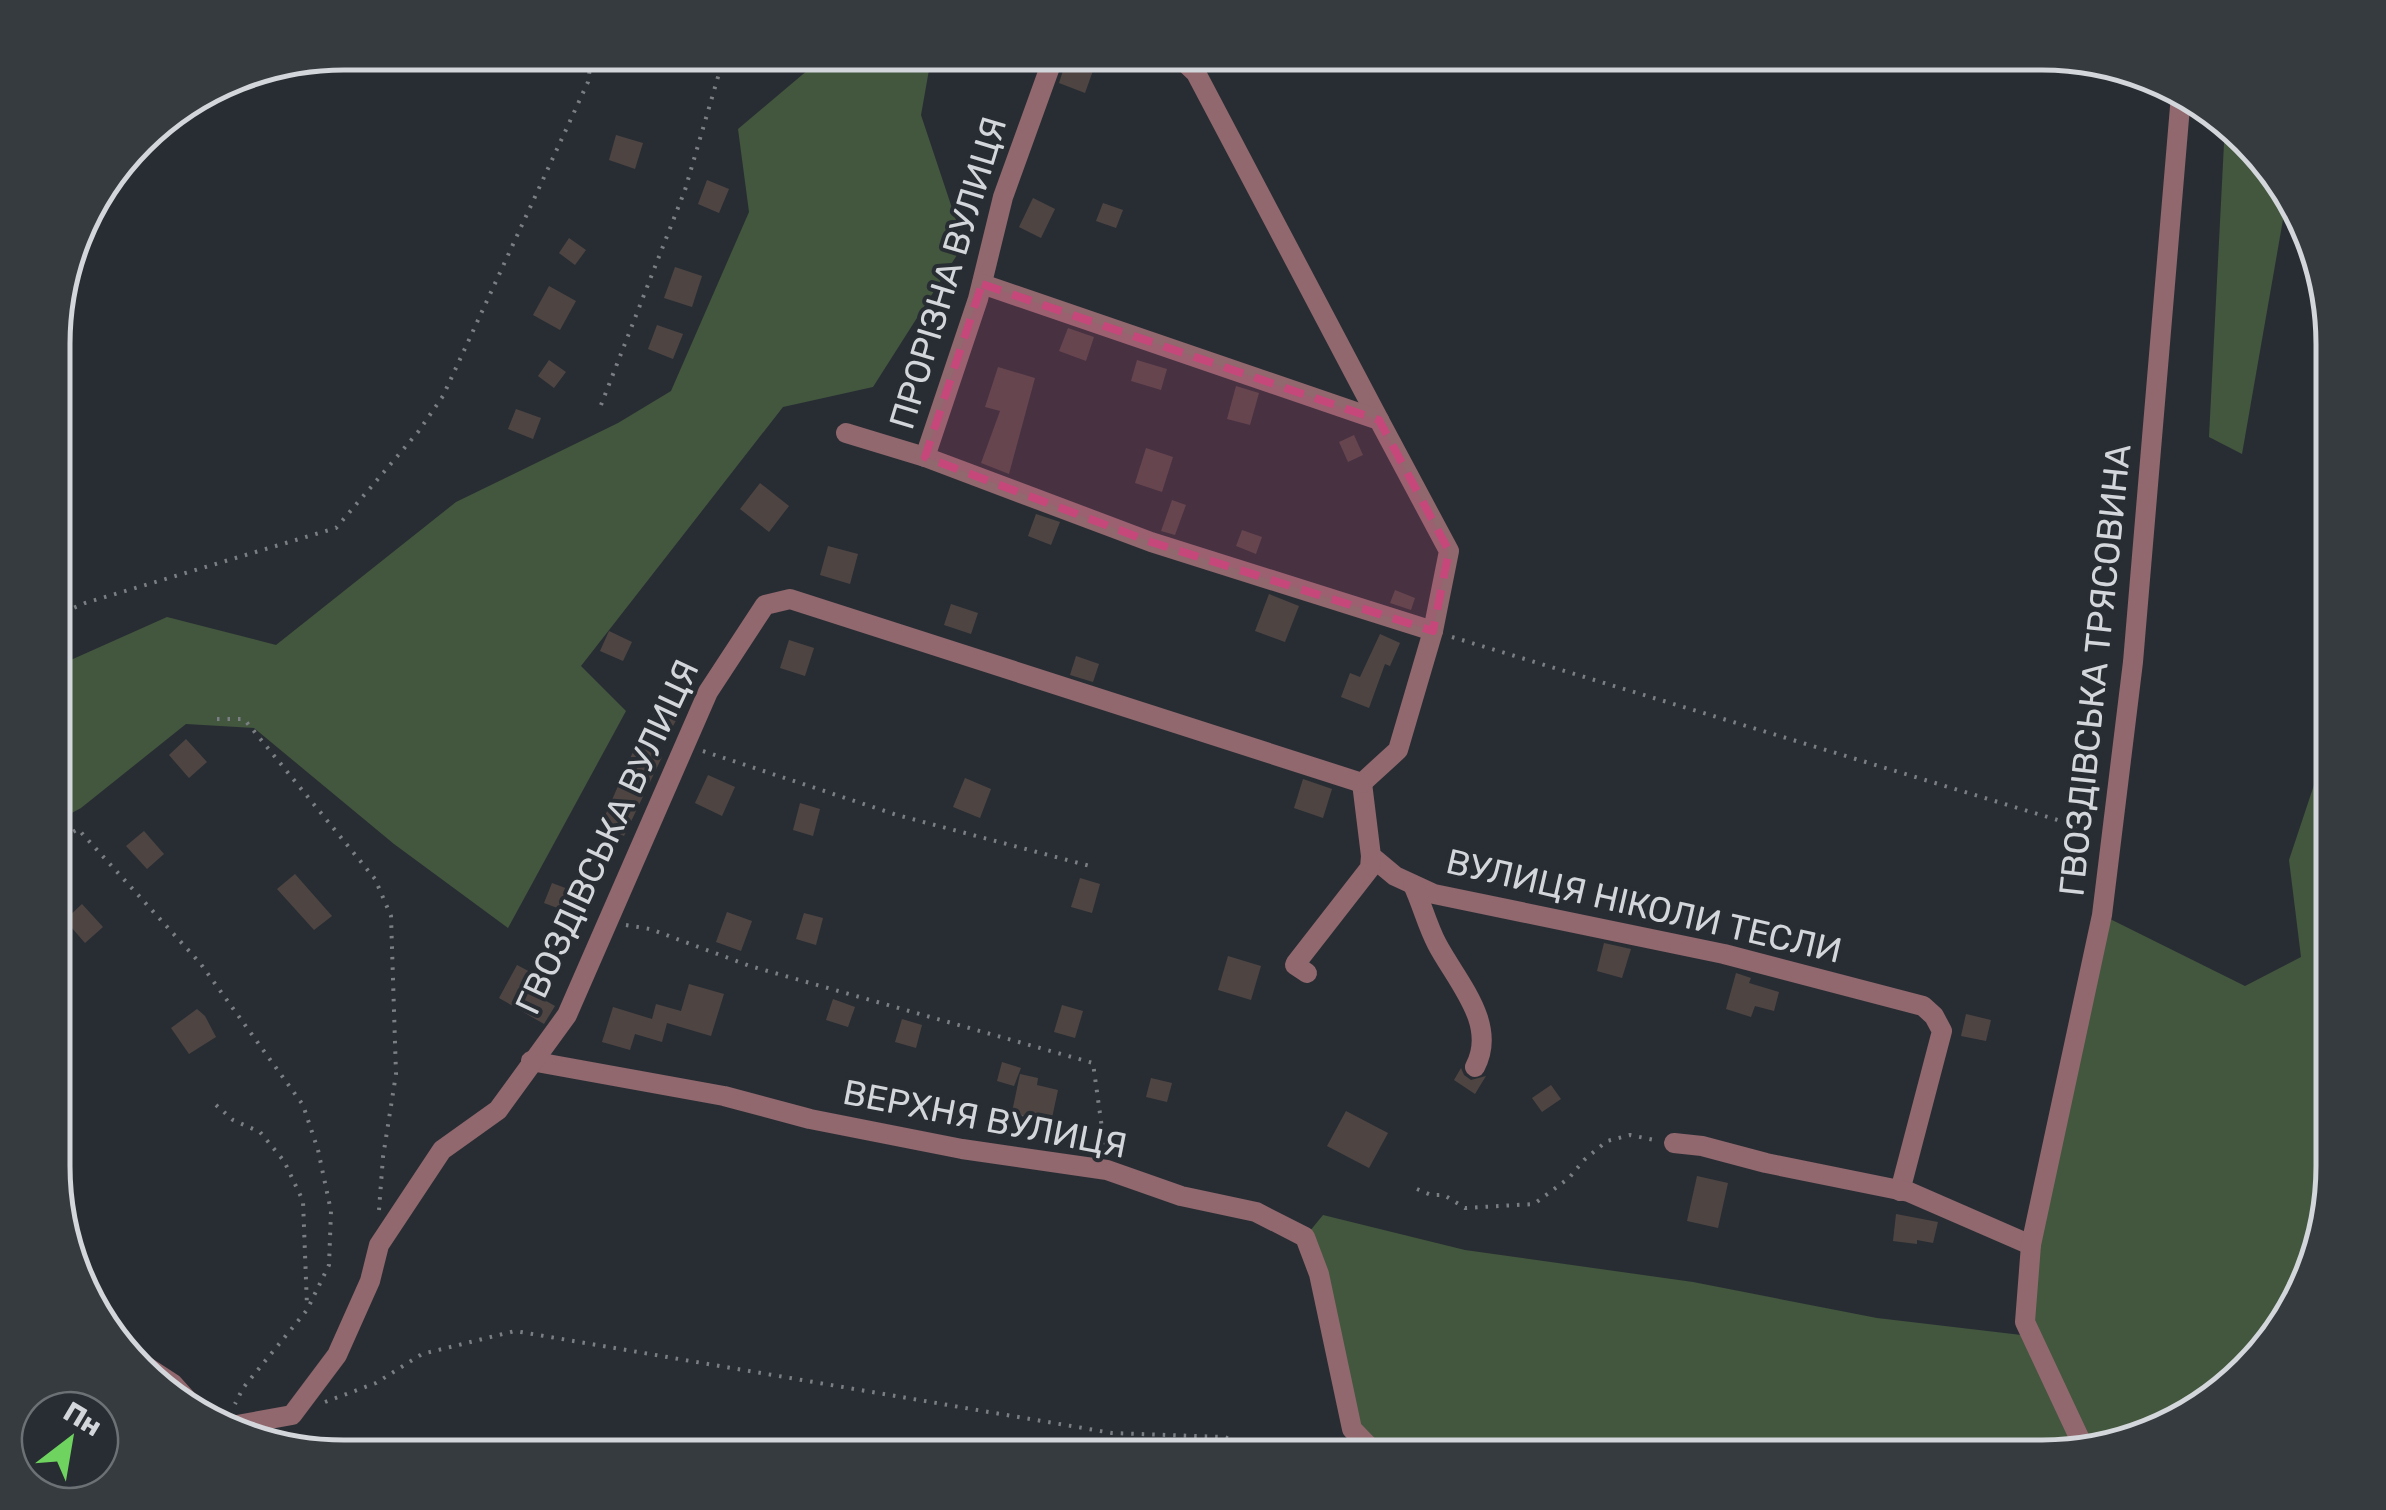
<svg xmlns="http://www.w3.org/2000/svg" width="2386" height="1510" font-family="Rubik,sans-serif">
<rect width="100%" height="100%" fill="#282d33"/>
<!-- green -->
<g fill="#43563e">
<polygon points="828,53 932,53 921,115 964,244 873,387 783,407 581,666 626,711 508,928 394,844 254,728 186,724 81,808 55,822 55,667 167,617 276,645 456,502 618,423 671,391 749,212 738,129"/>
<polygon points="2225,124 2288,191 2242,454 2209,437"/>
<polygon points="2333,728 2333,1184 2285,1327 2188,1418 2060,1457 1379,1457 1352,1429 1305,1237 1323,1215 1465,1250 1693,1282 1877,1318 2030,1336 2025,1322 2102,915 2245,986 2301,957 2289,860"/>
<polygon points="1137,1443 1210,1447 1268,1457 1129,1457"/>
</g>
<!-- building -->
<g fill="#4e4543">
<polygon points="1068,55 1095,65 1085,93 1059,83"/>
<polygon points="616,135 643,143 635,169 609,160"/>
<polygon points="707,180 729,189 719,213 698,204"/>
<polygon points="1033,198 1055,209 1041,238 1019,227"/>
<polygon points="1103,203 1123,210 1116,228 1096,221"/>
<polygon points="569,238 586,250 575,265 559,253"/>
<polygon points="675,267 702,276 692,307 664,298"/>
<polygon points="549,286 576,301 560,330 533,315"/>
<polygon points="657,325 683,334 673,359 648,349"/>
<polygon points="1068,328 1094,337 1086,361 1059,351"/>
<polygon points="549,360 566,372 554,388 538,376"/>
<polygon points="1137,360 1167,369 1161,390 1131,381"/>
<polygon points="998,367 1035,378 1009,474 981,463 1000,411 985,407"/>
<polygon points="1236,386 1259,393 1250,425 1227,419"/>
<polygon points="516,409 541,418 533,439 508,429"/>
<polygon points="1354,435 1363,455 1348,462 1339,442"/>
<polygon points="1146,448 1173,457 1162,492 1135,483"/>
<polygon points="760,483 789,506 769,532 740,509"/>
<polygon points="1172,500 1186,505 1175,535 1161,531"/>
<polygon points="1036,514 1060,522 1051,545 1028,536"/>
<polygon points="1242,530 1262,537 1256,554 1236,546"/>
<polygon points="828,546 858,554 850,584 820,575"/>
<polygon points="1395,590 1415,598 1411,610 1390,603"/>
<polygon points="1269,594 1299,606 1285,642 1255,631"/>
<polygon points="951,604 978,613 971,634 944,625"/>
<polygon points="609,631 632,642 623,661 600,651"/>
<polygon points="1380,634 1400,643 1390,666 1385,664 1369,708 1341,697 1350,673 1360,677"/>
<polygon points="789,640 814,648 805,676 780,668"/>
<polygon points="1076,656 1099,664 1093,682 1070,675"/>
<polygon points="664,695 684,706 673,726 653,714"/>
<polygon points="186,739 207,762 189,778 169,755"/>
<polygon points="636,745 662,757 624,836 601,825"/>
<polygon points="708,775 735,787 722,816 695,803"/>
<polygon points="965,778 991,789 980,818 953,807"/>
<polygon points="1303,779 1332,789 1323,818 1294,808"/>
<polygon points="800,803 820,809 813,836 793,830"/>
<polygon points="144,831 164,854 147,869 126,846"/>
<polygon points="295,874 332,916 314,930 277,889"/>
<polygon points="1080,878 1100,884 1092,913 1071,907"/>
<polygon points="552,883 576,892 568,912 544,903"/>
<polygon points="82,904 103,927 85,943 65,920"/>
<polygon points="727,912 752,921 741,951 716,942"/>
<polygon points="804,913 823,918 816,945 796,939"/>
<polygon points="1604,943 1631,949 1622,978 1597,971"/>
<polygon points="1228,956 1261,966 1251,1000 1218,990"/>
<polygon points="517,965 536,975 527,990 555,1006 544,1024 499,998"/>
<polygon points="1736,973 1751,978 1749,983 1779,992 1774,1011 1755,1006 1751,1017 1726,1009"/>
<polygon points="689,984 724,994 711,1036 667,1023 662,1042 635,1034 630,1050 602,1042 613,1007 652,1019 656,1004 681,1011"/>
<polygon points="833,999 855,1007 848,1027 826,1020"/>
<polygon points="1062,1005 1083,1011 1075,1038 1054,1032"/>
<polygon points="197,1009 205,1016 216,1037 189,1054 171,1028"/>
<polygon points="1966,1014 1991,1020 1986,1041 1961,1036"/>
<polygon points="902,1019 922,1025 916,1048 895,1042"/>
<polygon points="1002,1062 1021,1068 1014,1086 997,1081"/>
<polygon points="1461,1068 1464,1075 1471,1080 1486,1076 1475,1094 1454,1080"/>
<polygon points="1020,1074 1038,1078 1037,1085 1058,1090 1050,1127 1012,1112"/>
<polygon points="1151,1078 1172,1083 1167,1102 1146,1097"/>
<polygon points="1551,1085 1561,1099 1542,1112 1532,1098"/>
<polygon points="1346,1111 1388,1133 1369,1168 1327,1146"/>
<polygon points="1697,1176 1728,1183 1718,1228 1687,1221"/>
<polygon points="1896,1214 1938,1222 1933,1243 1917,1240 1917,1244 1893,1241"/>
</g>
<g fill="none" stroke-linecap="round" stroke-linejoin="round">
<!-- path -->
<g stroke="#7b7f84" stroke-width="4" stroke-dasharray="2.5 8" stroke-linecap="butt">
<polyline points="601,405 685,190 725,53"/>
<polyline points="55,616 85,603 336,528 418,432 443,396 588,82 592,53"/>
<polyline points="1452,637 2094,831"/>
<polyline points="217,719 244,719 375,879 391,916 396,1074 383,1157 379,1210"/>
<polyline points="703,751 897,815 1090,866"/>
<polyline points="55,842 78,829 200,963 303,1105 318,1150 331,1211 329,1265 307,1310 243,1388 235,1404"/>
<polyline points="626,925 650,929 750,966 1093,1063 1105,1150"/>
<polyline points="216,1105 233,1120 260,1132 284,1161 303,1201 307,1306"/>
<polyline points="1019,1137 1024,1116"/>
<polyline points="1417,1189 1431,1195 1444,1195 1465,1208 1534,1204 1569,1178 1584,1160 1607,1141 1630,1135 1654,1140"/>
<polyline points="325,1402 376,1383 422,1354 515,1331 1112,1433 1224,1437 1275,1451 1349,1457"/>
</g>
<!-- minor -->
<g stroke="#90686e" stroke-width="20">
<polyline points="1175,53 1196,73 1379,420"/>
<polyline points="846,433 925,457 1151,542 1433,631"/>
<polyline points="925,457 978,299 1003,197 1055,53"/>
<polyline points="1362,783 1371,856 1395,876 1434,894 1724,954 1923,1006 1934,1016 1942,1031 1900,1191"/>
<path d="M1413,885C1422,904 1427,925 1437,944C1457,982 1498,1024 1475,1067"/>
<polyline points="1307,973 1295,965 1296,963 1370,868 1371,856"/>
<polyline points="531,1061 724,1096 810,1119 962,1149 1107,1170 1181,1196 1256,1212 1305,1237 1319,1274 1352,1429 1379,1457"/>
<polyline points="1674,1143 1702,1146 1766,1163 1909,1192 2031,1245"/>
<polyline points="130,1356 173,1384 200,1414"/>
<polyline points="237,1425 292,1415 337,1355 370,1281 379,1245 442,1150 498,1110 567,1015 708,692 765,605 790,599 1362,783 1398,750 1433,631 1449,551 1379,420 982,284"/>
<polyline points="2085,1450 2025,1322 2031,1245 2102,915 2133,662 2181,95"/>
</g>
</g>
<!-- marked area -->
<path fill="#c6487b" fill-opacity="0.2" stroke="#c6487b" stroke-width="8" stroke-dasharray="20 12" stroke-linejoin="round" d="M982,284L1379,420L1449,551L1433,631L1151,542L925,457Z"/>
<g text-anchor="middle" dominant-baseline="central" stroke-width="8" stroke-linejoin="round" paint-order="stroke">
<!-- street labels -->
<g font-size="35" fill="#d3d6da" stroke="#282d33">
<text transform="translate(948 273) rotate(-73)">ПРОРІЗНА ВУЛИЦЯ</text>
<text transform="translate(2095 670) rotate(-84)">ГВОЗДІВСЬКА ТРЯСОВИНА</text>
<text transform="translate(607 837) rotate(-65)">ГВОЗДІВСЬКА ВУЛИЦЯ</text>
<text transform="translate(1644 906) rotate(13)">ВУЛИЦЯ НІКОЛИ ТЕСЛИ</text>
<text transform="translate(985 1119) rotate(11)">ВЕРХНЯ ВУЛИЦЯ</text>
</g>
</g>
<!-- crop -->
<path d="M0 0H2386V1510H0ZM344 70H2042A274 274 0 0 1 2316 344V1166A274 274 0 0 1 2042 1440H344A274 274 0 0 1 70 1166V344A274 274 0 0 1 344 70Z" fill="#363b40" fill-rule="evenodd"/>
<path fill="none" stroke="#d3d6da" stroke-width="5" d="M344 70H2042A274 274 0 0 1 2316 344V1166A274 274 0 0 1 2042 1440H344A274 274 0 0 1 70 1166V344A274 274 0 0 1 344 70Z"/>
<!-- north arrow -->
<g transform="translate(70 1440) rotate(31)"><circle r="48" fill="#282d33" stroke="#6c7176" stroke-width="2.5"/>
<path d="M0-8L18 38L0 25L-18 38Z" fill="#6fd35f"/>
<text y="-15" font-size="28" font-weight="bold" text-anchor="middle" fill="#d3d6da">Пн</text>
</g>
</svg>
